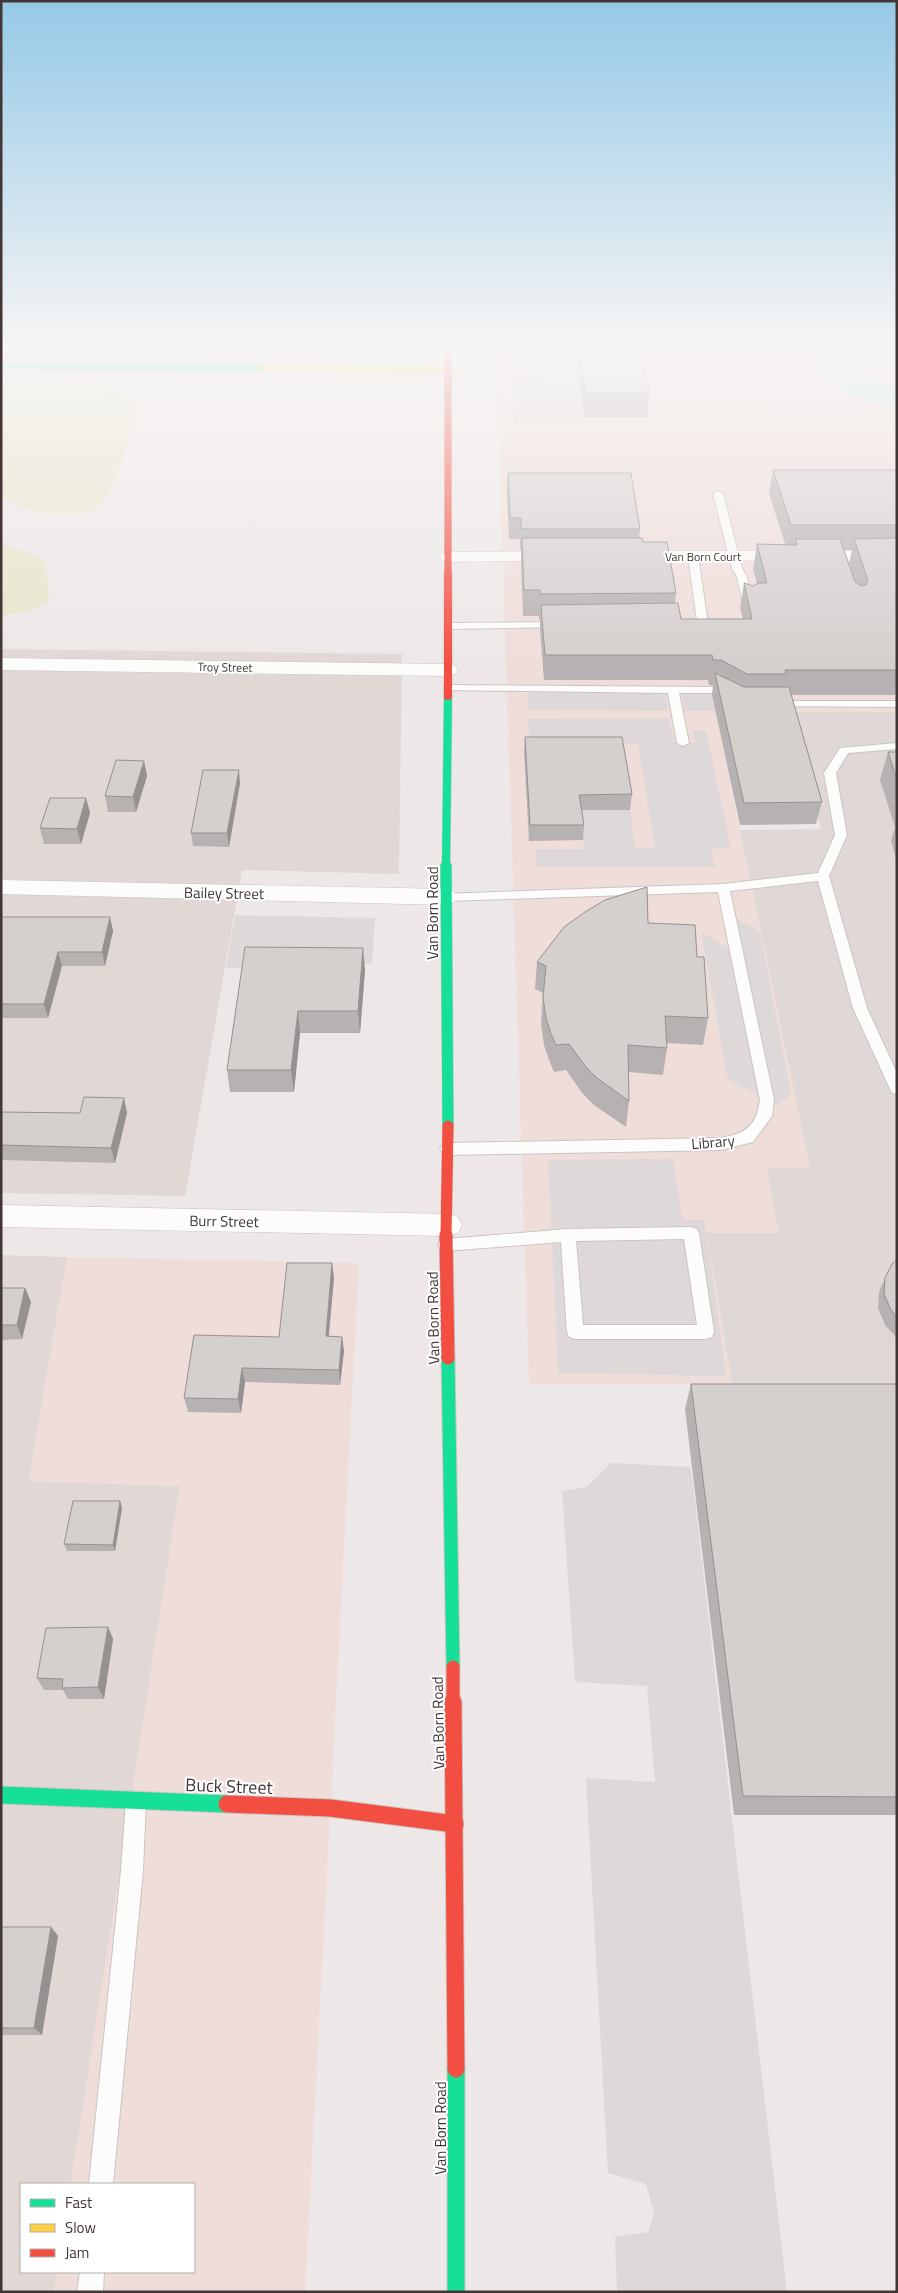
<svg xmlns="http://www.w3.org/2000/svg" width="898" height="2293" font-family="'Titillium Web',sans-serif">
<rect width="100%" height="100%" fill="#ede8e7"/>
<!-- residential -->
<g fill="#e1d8d5">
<polygon points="1,344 406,344 403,377 1,373"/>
<polygon points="844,344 897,344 897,388 890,387"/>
<polygon points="1,649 402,654 399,874 242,870 185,1196 1,1193"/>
<polygon points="1,1255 67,1257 29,1481 180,1486 71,2184 21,2184 21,2272 57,2272 54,2292 1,2292"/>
</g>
<!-- commercial -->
<g fill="#efddda">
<polygon points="496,344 849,344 890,387 897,402 897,712 716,714 810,1168 780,1233 707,1233 732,1384 529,1384"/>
<polygon points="67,1257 359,1263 305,2292 54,2292 57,2272 194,2272 194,2184 71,2184 180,1486 29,1481"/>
</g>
<!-- industrial -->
<polygon fill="#dfd8d7" points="790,712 897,712 897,1384 732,1384 707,1233 779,1233 767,1168 810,1168 740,830 821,829"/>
<!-- green -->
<g fill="#e7e5c9">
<polygon points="47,381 78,385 100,393 127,398 137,414 115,482 101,506 83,514 44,514 1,499 1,383"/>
<polygon points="1,544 29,552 46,562 49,601 33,610 1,616"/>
</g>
<!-- parking -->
<g fill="#ded9d8">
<polygon points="516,355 627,355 579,382 585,424 514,423 511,378 541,378 541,370 515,370"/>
<polygon points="527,688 664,689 668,711 528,710"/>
<polygon points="682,689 716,690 719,711 684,711"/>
<polygon points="669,718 674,743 695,743 692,731 706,731 731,848 711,848 715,867 537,867 536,849 584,849 580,810 630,810 635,848 655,848 638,744 530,744 528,719"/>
<polygon points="235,915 375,918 372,963 362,964 360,969 226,968"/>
<polygon points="729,915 760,932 791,1094 777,1105 728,1080 701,932 736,953"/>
<polygon points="673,1159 683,1220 705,1220 726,1376 558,1373 548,1160"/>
<polygon points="611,1463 691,1467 787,2292 617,2292 615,2237 648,2232 654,2214 646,2184 608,2173 586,1778 655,1782 647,1686 575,1682 562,1491 587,1487"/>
</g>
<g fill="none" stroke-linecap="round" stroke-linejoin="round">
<!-- river -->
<polygon fill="#bae9e6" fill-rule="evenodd" points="800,344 835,344 859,370 874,380 897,388 897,410 850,394 835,384"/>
<defs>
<g id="lane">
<polygon points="718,491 723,494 742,568 747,577 753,604 752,606 744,606 743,604 737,577 732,568 713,494"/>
<path d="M693,553L698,556L708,624C703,629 688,629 683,624L688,621H697L688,556Z"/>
<polygon points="560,622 565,625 564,627 449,629 444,626 449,623"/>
<polygon points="448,685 716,687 734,698 729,701 714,693 679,693 689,743 683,746 677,743 668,693 444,690 444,686"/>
<polygon points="773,701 897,701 897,707 769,706 767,704"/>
<path d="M897,743V749L848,753L836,773L847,835L829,876L867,1008L897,1073V1094L892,1093L890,1089L853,1008L818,881L730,891L774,1100L772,1116L753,1142L721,1150L448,1155L443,1153L440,1149L443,1145L448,1143L721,1138C746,1133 756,1127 760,1100L718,892L446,901L441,900L440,897L441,894L723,884L818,873L835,835L824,773L840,748Z"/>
<path d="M691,1227L697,1229L699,1233L714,1332L712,1337L706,1339H575L569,1337L567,1332L561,1242L446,1251L440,1249L438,1245L440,1241L446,1239L568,1229ZM684,1239L697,1325H583L576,1241Z"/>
<polygon points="136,1791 143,1794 146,1801 143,1870 113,2184 89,2184 121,1870 126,1801 129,1794"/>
<polygon points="80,2272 104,2272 103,2292 77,2292"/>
</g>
<g id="street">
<polygon points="558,551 564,552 567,556 564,560 449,562 443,561 440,557 443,553 449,552"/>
<polygon points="633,551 897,551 897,561 627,560 624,556 627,552"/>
<polygon points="1,658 448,664 455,666 458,670 455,674 448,676 1,670"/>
<polygon points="1,880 446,889 454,892 458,897 454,902 446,905 1,894"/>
<polygon points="1,1205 448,1214 458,1217 462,1225 458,1233 448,1236 1,1227"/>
</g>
<polyline id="fast-far4" points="1,365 264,368"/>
<polyline id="fast-far3" points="446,867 448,696"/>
<polyline id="fast-far2" points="446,866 448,1126"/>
<polyline id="fast-far1" points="448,1358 453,1667"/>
<g id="fast">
<polyline points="1,1795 227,1804"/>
<polyline points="456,2069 456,2292"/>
</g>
<polyline id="slow" points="264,368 449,370"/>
<polyline id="jam-far4" points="448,344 448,575"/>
<polyline id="jam-far3" points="448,574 448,696"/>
<polyline id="jam-far2" points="446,1236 448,1126"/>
<g id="jam-far1">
<polyline points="446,1235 448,1358"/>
<polyline points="453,1667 453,1703"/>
</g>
<g id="jam">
<polyline points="453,1702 456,2069"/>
<polyline points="227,1804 330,1808 455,1824"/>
</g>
</defs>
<!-- lane casing -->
<use href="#lane" stroke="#cac5c3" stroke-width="2"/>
<!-- street casing -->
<use href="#street" stroke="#cac5c3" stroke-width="1"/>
<!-- fast-far4 casing -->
<use href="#fast-far4" stroke="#cdc4c1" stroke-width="8"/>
<!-- fast-far3 casing -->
<use href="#fast-far3" stroke="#cdc4c1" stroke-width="9"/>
<!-- fast-far2 casing -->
<use href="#fast-far2" stroke="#cdc4c1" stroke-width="12"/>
<!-- fast-far1 casing -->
<use href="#fast-far1" stroke="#cdc4c1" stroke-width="15"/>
<!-- fast casing -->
<use href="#fast" stroke="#cdc4c1" stroke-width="19"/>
<!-- slow casing -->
<use href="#slow" stroke="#cdc4c1" stroke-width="8"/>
<!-- jam-far4 casing -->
<use href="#jam-far4" stroke="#cdc4c1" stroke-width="8"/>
<!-- jam-far3 casing -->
<use href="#jam-far3" stroke="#cdc4c1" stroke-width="9"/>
<!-- jam-far2 casing -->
<use href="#jam-far2" stroke="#cdc4c1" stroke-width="12"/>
<!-- jam-far1 casing -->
<use href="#jam-far1" stroke="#cdc4c1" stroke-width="15"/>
<!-- jam casing -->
<use href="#jam" stroke="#cdc4c1" stroke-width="19"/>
<!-- lane -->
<use href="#lane" fill="#fcfcfb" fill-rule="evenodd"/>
<!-- street -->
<use href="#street" fill="#fcfcfb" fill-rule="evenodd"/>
<!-- fast-far4 -->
<use href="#fast-far4" stroke="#16e098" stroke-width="7"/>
<!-- fast-far3 -->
<use href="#fast-far3" stroke="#16e098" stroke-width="8"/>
<!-- fast-far2 -->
<use href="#fast-far2" stroke="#16e098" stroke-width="11"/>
<!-- fast-far1 -->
<use href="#fast-far1" stroke="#16e098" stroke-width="13"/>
<!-- fast -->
<use href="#fast" stroke="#16e098" stroke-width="17"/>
<!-- slow -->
<use href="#slow" stroke="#ffcf43" stroke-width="7"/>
<!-- jam-far4 -->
<use href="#jam-far4" stroke="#f24e42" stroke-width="7"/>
<!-- jam-far3 -->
<use href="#jam-far3" stroke="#f24e42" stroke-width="8"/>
<!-- jam-far2 -->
<use href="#jam-far2" stroke="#f24e42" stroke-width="11"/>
<!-- jam-far1 -->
<use href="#jam-far1" stroke="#f24e42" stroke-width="13"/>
<!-- jam -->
<use href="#jam" stroke="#f24e42" stroke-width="17"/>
</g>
<!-- wall -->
<g fill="#b7b2b1" fill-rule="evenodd">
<polygon points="74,344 132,344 130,349 75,349"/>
<polygon points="574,344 638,344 650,393 647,417 584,417"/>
<path d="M773,470H897V695H791L822,802L816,824L740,825L712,695L713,685H709L708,680H544L540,630V620H539V616H523L521,564V550H520V539H509L507,493L508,473L640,529L639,538L643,542L676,593L675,603L681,619H743L740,608L744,583L753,586L757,584L753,569L757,544H785L769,493ZM844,550H852L849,563L855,582Z"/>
<polygon points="525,737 632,794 630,810 582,810 584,825 583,840 529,841 524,752"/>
<polygon points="888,752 897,752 897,861 891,841 895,827 880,780"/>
<polygon points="144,761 147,776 136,812 108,812 105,796"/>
<polygon points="240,783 229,847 193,846 191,833"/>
<polygon points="86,798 90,813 81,844 44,844 40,828"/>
<polygon points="1,917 110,917 113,931 105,966 62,966 48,1018 1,1018"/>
<polygon points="648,923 697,957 708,1018 703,1045 667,1043 667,1048 663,1075 629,1072 629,1101 626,1127 594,1105 583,1094 566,1070 554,1072 549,1060 544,1045 541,1024 543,993 535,989 537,962"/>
<polygon points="245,947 365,970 360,1033 300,1033 294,1092 230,1092 227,1070"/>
<polygon points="124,1098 127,1113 115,1163 1,1160 1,1112 80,1113"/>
<polygon points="897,1260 897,1338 885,1325 878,1308 879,1292 885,1278"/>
<polygon points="332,1263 334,1278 329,1336 342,1337 344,1351 340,1385 245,1382 241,1413 188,1412 184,1398 279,1337"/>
<polygon points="1,1288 25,1288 31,1302 22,1339 1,1340"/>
<polygon points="691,1384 897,1384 897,1815 734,1815 685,1409"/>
<polygon points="120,1501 122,1508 115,1551 67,1551 64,1544"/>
<polygon points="108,1627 113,1639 104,1699 68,1699 63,1690 44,1690 37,1678"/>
<polygon points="1,1927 51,1927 58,1936 42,2035 1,2035"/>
</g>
<!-- shaded-wall -->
<g fill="#959190">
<polygon points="129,344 132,344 130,349"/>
<polygon points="144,761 147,776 136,812 133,797"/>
<polygon points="239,770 240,783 229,847 227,833"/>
<polygon points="86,798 90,813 81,844 77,829"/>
<polygon points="110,917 113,931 105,966 102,952"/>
<polygon points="363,948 365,970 360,1033 358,1011"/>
<polygon points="58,952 62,966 48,1018 44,1004"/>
<polygon points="298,1011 300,1033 294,1092 291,1070"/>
<polygon points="124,1098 127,1113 115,1163 111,1148"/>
<polygon points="332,1263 334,1278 327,1350 326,1336"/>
<polygon points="25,1288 31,1302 22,1339 17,1325"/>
<polygon points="342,1337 344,1351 340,1385 339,1370"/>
<polygon points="242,1368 245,1382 241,1413 238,1399"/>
<polygon points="120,1501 122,1508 115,1551 113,1545"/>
<polygon points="108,1627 113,1639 104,1699 98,1687"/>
<polygon points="51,1927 58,1936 42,2035 34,2028"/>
</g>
<!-- building -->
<g fill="#d5cfce" stroke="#959190">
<polygon points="579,344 638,344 650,393 585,393"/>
<polygon points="773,470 897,470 897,525 791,525"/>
<polygon points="508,473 631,473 640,529 521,529 521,518 510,518"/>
<polygon points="522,538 642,538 643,542 667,542 676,593 540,594 540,590 524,590"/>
<polygon points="897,538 897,670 785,670 786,674 747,674 721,660 713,660 712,655 545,655 541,605 678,603 681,619 752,619 744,583 753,586 758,583 767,583 757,544 797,545 795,539 840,539 855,582 861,586 866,585 868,581 854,539"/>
<polygon points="715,673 744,687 789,687 822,802 744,803"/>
<polygon points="525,737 622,737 632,794 579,795 584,825 530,825"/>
<polygon points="888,752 897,752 897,780"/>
<polygon points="116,760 144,761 133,797 105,796"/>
<polygon points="203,770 239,770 227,833 191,833"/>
<polygon points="50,798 86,798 77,829 40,828"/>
<polygon points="647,887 648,923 695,925 697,957 704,957 708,1018 665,1016 667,1048 628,1045 629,1101 597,1078 586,1067 569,1044 556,1045 551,1034 546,1018 543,997 546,966 537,962 564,927 585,912 605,900"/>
<polygon points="1,917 110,917 102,952 58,952 44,1004 1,1004"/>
<polygon points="245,947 363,948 358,1011 298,1011 291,1070 227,1070"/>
<polygon points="84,1097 124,1098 111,1148 1,1145 1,1112 80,1113"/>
<polygon points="897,1260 897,1317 891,1310 884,1294 885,1278 892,1264"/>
<polygon points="287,1263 332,1263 326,1336 342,1337 339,1370 242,1368 238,1399 184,1398 194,1335 279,1337"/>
<polygon points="1,1288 25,1288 17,1325 1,1325"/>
<polygon points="691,1384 897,1384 897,1797 743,1796"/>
<polygon points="73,1501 120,1501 113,1545 64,1544"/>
<polygon points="108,1627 98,1687 62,1688 63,1679 37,1678 46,1628"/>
<polygon points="1,1927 51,1927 34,2028 1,2028"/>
</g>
<!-- sky -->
<linearGradient id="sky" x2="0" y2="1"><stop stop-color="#95c9e7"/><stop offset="0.52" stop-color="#f7f5f4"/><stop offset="1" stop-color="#f7f5f4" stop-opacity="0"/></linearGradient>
<rect width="898" height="665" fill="url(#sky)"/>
<g text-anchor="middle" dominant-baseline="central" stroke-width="4" stroke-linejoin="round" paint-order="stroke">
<!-- far-street labels -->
<g font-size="12" fill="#423735" stroke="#fff">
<text x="703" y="556">Van Born Court</text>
<text transform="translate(225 667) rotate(1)">Troy Street</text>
</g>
<!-- street labels -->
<g font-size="15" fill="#423735" stroke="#fff">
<text transform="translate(224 893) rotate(1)">Bailey Street</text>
<text transform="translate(432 913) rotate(-90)">Van Born Road</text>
<text transform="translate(713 1142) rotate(-5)">Library</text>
<text transform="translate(224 1221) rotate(1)">Burr Street</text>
<text transform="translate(433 1318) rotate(-91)">Van Born Road</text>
<text transform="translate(438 1723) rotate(-91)">Van Born Road</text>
<text transform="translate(440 2128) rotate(-90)">Van Born Road</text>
</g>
<!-- near-street labels -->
<g font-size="18" fill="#423735" stroke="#fff">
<text transform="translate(229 1786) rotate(2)">Buck Street</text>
</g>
</g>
<!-- border -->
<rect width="898" height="2293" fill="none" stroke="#423735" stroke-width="5"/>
<!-- legend -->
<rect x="20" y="2183" width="175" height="90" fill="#ffffff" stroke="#b3afae"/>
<rect x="30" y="2199" width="25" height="8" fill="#16e098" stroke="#b3afae"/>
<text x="65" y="2208" font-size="15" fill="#423735">Fast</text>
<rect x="30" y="2224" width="25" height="8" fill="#ffcf43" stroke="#b3afae"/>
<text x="65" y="2233" font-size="15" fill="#423735">Slow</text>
<rect x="30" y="2249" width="25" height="8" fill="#f24e42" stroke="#b3afae"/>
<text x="65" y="2258" font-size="15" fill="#423735">Jam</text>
</svg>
